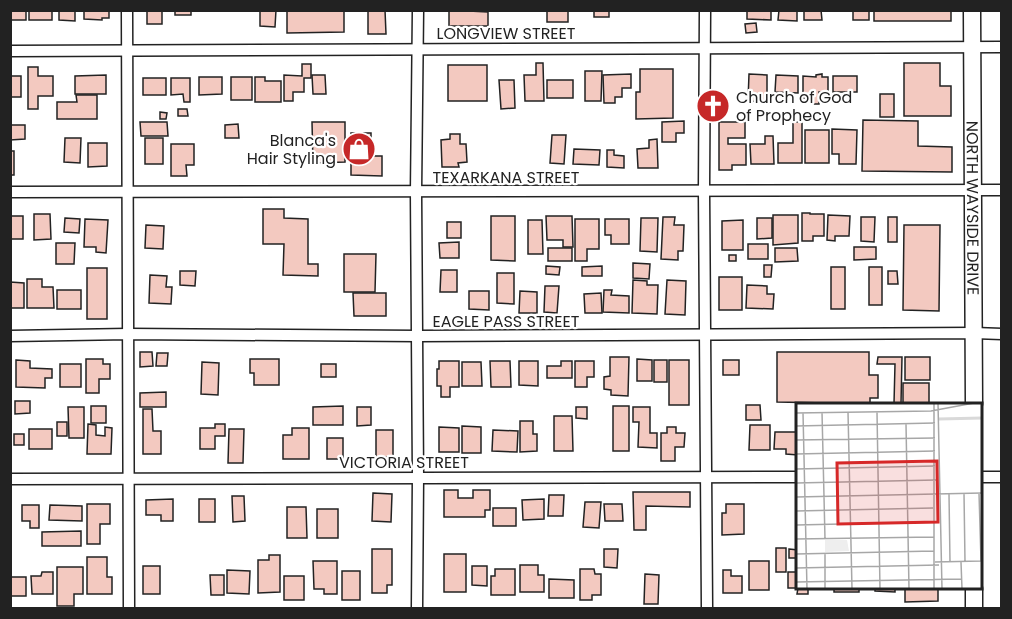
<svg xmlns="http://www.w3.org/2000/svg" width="1012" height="619" font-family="Poppins,sans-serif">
<rect width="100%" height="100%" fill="#fff"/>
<!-- building -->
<g fill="#f3c9c0" stroke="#222" stroke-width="1.5">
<rect x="10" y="10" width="16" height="10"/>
<rect x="29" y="10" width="23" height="10"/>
<polygon points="59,10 75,10 75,21 59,20"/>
<polygon points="84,10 109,10 109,18 102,18 102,20 84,19"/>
<rect x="147" y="10" width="15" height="14"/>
<rect x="175" y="10" width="16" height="5"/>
<polygon points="260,10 276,10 275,27 260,26"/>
<polygon points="287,10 344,10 344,32 287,33"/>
<polygon points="368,10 385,10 386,34 368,34"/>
<polygon points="449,10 488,12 488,26 449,26"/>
<rect x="547" y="10" width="21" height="12"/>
<rect x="594" y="10" width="15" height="7"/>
<polygon points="747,10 771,10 771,20 747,19"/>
<polygon points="779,10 797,10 797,21 778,20"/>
<polygon points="804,10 821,10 822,20 804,20"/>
<rect x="853" y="10" width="16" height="10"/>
<rect x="874" y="10" width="77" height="11"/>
<polygon points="756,23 757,32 746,33 745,24"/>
<polygon points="536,63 543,63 544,101 525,101 524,75 536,75"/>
<polygon points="904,63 940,63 940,86 951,86 951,116 904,116"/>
<polygon points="302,64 311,64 311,78 304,78 304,92 293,92 293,101 284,101 284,75 302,76"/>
<rect x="448" y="65" width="39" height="36"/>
<polygon points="28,67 38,67 38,76 53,76 53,96 38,96 38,109 28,109"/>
<polygon points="640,69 673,69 673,118 636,119 636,92 640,92"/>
<polygon points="585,71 602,71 601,101 585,101"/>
<polygon points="631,74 631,88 622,88 622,97 615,97 615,103 604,103 603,75"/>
<polygon points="749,74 767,75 767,102 748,101"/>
<polygon points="822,74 822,77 828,77 828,92 819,92 819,104 813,104 813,98 803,98 803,76 816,77 816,75"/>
<polygon points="106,75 106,94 75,94 75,76"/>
<polygon points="312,75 325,75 326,94 313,94"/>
<polygon points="776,75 798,76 798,93 775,92"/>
<rect x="10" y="76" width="11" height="21"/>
<rect x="833" y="76" width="24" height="16"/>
<polygon points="199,77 222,77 222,94 199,95"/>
<rect x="231" y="77" width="21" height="23"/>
<polygon points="255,77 265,77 265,81 281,81 281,102 255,102"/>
<rect x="143" y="78" width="23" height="17"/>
<polygon points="171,78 190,78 190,102 184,102 183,94 171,95"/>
<polygon points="499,80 514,80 515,108 501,109"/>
<rect x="547" y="80" width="26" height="18"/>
<rect x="880" y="94" width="14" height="23"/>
<polygon points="76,95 97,95 97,119 57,119 57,102 77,102"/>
<polygon points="178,109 187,109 188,116 178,116"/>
<polygon points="160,112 167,113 166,119 160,119"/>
<polygon points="863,120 918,121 918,146 952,147 952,172 862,171"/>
<polygon points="684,121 684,133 676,133 676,142 662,142 662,122"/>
<polygon points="140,122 167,122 168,136 141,136"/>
<polygon points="312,122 345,122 345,162 313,163"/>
<polygon points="719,122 745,122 745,138 728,138 728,144 746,144 746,165 732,165 732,170 719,170"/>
<polygon points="793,122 802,122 802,163 778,163 778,143 793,143"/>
<polygon points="238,124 239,138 225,138 225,125"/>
<polygon points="10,125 25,125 25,139 10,140"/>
<polygon points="832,129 857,130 856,164 839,164 839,154 832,154"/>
<rect x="805" y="130" width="24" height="33"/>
<polygon points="351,133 371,133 371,156 382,156 382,176 351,175"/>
<polygon points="450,134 460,134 460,144 466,144 467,162 458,163 459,167 442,167 441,140 450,139"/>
<polygon points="552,135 566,135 564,164 550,163"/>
<polygon points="765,136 773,136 774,164 751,164 750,144 765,144"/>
<polygon points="65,138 81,138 80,163 64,162"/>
<rect x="145" y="138" width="18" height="26"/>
<polygon points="657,139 658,168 638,168 637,149 649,148 649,140"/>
<polygon points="88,143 107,143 107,166 88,167"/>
<polygon points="171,144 194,144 194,165 186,165 187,176 171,176"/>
<polygon points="574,149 600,150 599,165 573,164"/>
<polygon points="607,150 614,150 614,155 624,156 624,168 607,167"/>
<rect x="10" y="151" width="4" height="24"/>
<polygon points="263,209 284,209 284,218 308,219 308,264 318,264 318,276 283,275 284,244 263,244"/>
<polygon points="802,213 810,213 810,214 824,214 824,236 813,236 813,241 802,241"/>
<polygon points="34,214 50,214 51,239 34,240"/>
<polygon points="773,215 798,215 798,243 773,245"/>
<polygon points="828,215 850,216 849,236 835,236 835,241 827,240"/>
<rect x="10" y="216" width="13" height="23"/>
<polygon points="491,216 515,216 515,261 491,260"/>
<polygon points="546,216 572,216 573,247 563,247 563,240 547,240"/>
<polygon points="663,217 675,217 674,225 684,225 683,251 678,251 678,260 661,259"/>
<polygon points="861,217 875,217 874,242 861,241"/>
<rect x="888" y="217" width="9" height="25"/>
<polygon points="65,218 80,219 79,233 64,232"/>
<polygon points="641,218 658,218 657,252 640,251"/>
<polygon points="757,218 772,218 772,238 757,239"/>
<polygon points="85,219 108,220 106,253 96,252 96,247 84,247"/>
<polygon points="575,219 599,219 599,249 587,249 587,261 575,261"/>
<polygon points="605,219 629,219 629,244 611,244 611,235 605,235"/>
<polygon points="528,220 542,220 543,254 528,254"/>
<polygon points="743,220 743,250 722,250 722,221"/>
<rect x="447" y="222" width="14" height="16"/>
<polygon points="146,225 164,226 163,249 145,248"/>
<polygon points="904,225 940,225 939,311 903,310"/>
<polygon points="459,242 459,258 440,258 439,243"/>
<polygon points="56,243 75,243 74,264 56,264"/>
<rect x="748" y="244" width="20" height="15"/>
<polygon points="854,247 876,247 876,259 854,260"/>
<rect x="548" y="248" width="24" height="13"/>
<polygon points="775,248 797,248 798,261 775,262"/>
<polygon points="344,254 376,254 375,292 344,292"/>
<rect x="729" y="255" width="7" height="6"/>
<polygon points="633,263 650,264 649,279 633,278"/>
<polygon points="764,265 772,265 771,277 764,277"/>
<polygon points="546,266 560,267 559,275 546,274"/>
<polygon points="602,266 602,276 582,276 582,267"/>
<rect x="831" y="267" width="14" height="42"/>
<rect x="869" y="267" width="13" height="38"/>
<rect x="87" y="268" width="20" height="51"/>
<polygon points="441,270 457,270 457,292 440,292"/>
<polygon points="180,271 196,271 195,286 180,285"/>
<polygon points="888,271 897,271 898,284 888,284"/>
<polygon points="497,273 514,273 514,304 497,303"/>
<polygon points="150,275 167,276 166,287 172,287 171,304 149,303"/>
<rect x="719" y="277" width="23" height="33"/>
<polygon points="27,279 42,279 42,287 53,287 54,308 27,308"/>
<polygon points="633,280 647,281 647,285 658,285 657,314 632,313"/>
<polygon points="667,280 686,281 685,315 665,314"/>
<polygon points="10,282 24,283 24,308 11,308"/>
<polygon points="747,285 767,286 767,294 774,294 773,309 746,308"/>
<polygon points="545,286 559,286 557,313 544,312"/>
<rect x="57" y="290" width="24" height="19"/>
<polygon points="604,290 612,290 611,295 629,296 629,313 603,312"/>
<polygon points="469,291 489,291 489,310 469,309"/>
<polygon points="520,291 537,292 537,313 519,313"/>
<polygon points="353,293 386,293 386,316 354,316"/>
<polygon points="601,293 602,313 585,313 584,294"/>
<polygon points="140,352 152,352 153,366 140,367"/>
<polygon points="777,352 869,352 869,375 878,375 878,398 870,398 870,404 879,404 777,402"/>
<polygon points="157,353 168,353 167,366 156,366"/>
<polygon points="610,357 629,357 628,396 611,395 611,390 604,389 604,377 610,376"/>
<polygon points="878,357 902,357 901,404 894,404 895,364 877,364"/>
<rect x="905" y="357" width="25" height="23"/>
<polygon points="86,359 103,359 103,364 110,364 110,379 99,379 99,393 86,393"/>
<polygon points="250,359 279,359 279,385 254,385 254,373 250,373"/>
<polygon points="637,359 652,360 652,381 637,381"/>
<polygon points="16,360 30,361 30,368 52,369 52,378 45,378 45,388 16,387"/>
<rect x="654" y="360" width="13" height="22"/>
<rect x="669" y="360" width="20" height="45"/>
<rect x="723" y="360" width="16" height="15"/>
<polygon points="439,361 459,361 459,387 450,387 450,397 441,397 441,386 437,386 437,369 439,369"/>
<polygon points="490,361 510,361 511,387 491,387"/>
<polygon points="519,361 538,361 538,386 519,385"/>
<polygon points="561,361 572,361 572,378 547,378 547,366 561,366"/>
<polygon points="575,361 594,361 594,377 587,377 587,387 575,387"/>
<polygon points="202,362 219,363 218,395 201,394"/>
<polygon points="462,362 481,362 482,386 462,386"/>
<rect x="60" y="364" width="21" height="23"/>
<rect x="321" y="364" width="15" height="13"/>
<rect x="903" y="383" width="26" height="20"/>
<polygon points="166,392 166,407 140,407 140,393"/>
<polygon points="15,401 30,401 30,413 15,414"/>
<polygon points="746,405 760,405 761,420 746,420"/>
<rect x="91" y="406" width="15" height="17"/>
<polygon points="343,406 343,425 313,425 313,407"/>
<rect x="613" y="406" width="16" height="45"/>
<polygon points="68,407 84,407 84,438 69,438"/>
<polygon points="357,407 371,407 371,425 357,426"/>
<polygon points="576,407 587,407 587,419 576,418"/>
<polygon points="633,407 650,407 650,433 657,433 657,448 638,447 639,422 633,422"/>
<polygon points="143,409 152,409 153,431 161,431 161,454 143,454"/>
<polygon points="554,416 572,416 573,451 554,451"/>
<polygon points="520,421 533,421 533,434 537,434 537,451 520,452"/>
<rect x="57" y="422" width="10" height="14"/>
<polygon points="88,424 96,425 96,435 105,436 105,427 112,428 111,454 87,454"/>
<polygon points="215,424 225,424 225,436 215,436 215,449 200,449 200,428 215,428"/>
<polygon points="750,425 770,425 770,450 749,450"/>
<polygon points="462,426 481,427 481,453 462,453"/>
<polygon points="439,427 459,428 459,452 439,452"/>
<polygon points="667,427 676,427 676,433 685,433 684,447 675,447 675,461 661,461 661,433 667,433"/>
<polygon points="292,428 309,428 309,459 283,459 283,435 292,435"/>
<rect x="29" y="429" width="23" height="20"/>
<polygon points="229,429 244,429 243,463 228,463"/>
<rect x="376" y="430" width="17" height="27"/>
<polygon points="493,430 518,431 517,452 492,451"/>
<polygon points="775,432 798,432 798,455 786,454 786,449 774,449"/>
<rect x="14" y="434" width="10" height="11"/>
<rect x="327" y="438" width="16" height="21"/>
<polygon points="444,490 458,490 458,498 473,498 473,490 490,490 490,510 485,510 485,517 444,517"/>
<polygon points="633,492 690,492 690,507 646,506 646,530 634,530"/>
<polygon points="373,493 392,494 391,522 372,521"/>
<polygon points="549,495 564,495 563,516 548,516"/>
<polygon points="232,496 244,496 245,521 233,522"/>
<polygon points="173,499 173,521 161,521 161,515 146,515 146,500"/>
<rect x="199" y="499" width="16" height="23"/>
<polygon points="544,499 544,519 523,520 522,500"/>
<polygon points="585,502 601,502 599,528 583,527"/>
<polygon points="87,504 110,504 110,524 100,524 100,544 87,544"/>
<polygon points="604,504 622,504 623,521 605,521"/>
<polygon points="726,504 744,504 744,534 722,535 722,513 726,513"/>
<polygon points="22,505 39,505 39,528 30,528 30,521 22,521"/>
<polygon points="50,505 82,506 82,521 49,520"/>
<polygon points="287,507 306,507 307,538 287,538"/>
<rect x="493" y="508" width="23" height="18"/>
<rect x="317" y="509" width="21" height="29"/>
<polygon points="81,531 81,546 42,546 42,532"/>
<rect x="776" y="548" width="10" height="24"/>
<polygon points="372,549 392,549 392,585 387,585 387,593 372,593"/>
<polygon points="604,549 618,549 617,568 604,567"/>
<polygon points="789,549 798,550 798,558 789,558"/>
<rect x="444" y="554" width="22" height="38"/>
<polygon points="269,555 280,555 280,592 258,593 258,560 269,560"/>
<polygon points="87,557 107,557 107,577 112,577 112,594 87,594"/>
<polygon points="313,561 337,561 337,594 324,594 324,589 314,589"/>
<rect x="749" y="561" width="20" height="29"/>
<polygon points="520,565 538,565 538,575 544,575 544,592 520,592"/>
<rect x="143" y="566" width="17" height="28"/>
<polygon points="472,566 487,566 487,586 472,585"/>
<polygon points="57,567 83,567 83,594 74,594 74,606 57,606"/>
<polygon points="495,569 515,569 515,595 491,595 491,576 495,576"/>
<polygon points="580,569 594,569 595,574 601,574 601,595 592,595 592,600 580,600"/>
<polygon points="227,570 250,571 249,594 227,593"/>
<polygon points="723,570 731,570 731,576 742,576 742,593 723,593"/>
<rect x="342" y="571" width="18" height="29"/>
<polygon points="42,572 53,572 53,594 32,594 31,576 41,576"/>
<polygon points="788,572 798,572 798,588 808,588 808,594 797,594 798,588 788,588"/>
<polygon points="645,574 659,575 658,604 644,604"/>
<polygon points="210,575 224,575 224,595 211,595"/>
<rect x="284" y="576" width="20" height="24"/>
<rect x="10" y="577" width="16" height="19"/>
<polygon points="549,579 574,580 574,598 549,598"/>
<rect x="834" y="588" width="25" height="4"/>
<polygon points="875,588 895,588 895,592 875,591"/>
<polygon points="905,588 938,588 938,601 905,602"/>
</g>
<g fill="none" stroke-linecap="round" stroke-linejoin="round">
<defs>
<g id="minor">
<polyline points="127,10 129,608"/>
<polyline points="705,10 704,191 707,608"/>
<polyline points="10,51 1002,47"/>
<polyline points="10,192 1002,190"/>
<polyline points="10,336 128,334 418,336 974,333 1002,334"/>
<polyline points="980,477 1002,477"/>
<polyline points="10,479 798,477"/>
<polyline points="417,608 418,477 416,192 418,10"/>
</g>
<g id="secondary">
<path id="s1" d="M972,10L974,404"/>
<polyline points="974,588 974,608"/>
</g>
</defs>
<!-- minor casing -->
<use href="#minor" stroke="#222" stroke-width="13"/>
<!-- secondary casing -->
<use href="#secondary" stroke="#222" stroke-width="19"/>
<!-- minor -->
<use href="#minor" stroke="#fff" stroke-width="10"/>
<!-- secondary -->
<use href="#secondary" stroke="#fff" stroke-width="16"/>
</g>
<!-- icons -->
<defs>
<symbol id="church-disc" viewBox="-11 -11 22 22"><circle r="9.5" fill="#c62828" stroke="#fff"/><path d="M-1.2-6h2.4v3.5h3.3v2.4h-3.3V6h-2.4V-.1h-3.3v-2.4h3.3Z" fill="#fff"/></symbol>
<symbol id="shop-disc" viewBox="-11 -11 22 22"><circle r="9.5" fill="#c62828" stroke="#fff"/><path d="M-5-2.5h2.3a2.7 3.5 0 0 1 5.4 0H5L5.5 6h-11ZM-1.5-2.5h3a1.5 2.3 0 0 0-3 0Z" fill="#fff"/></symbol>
</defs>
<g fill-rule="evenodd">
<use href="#church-disc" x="694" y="87" width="38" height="38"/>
<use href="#shop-disc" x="340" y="130" width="38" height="38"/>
</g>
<g text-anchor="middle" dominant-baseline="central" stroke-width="4.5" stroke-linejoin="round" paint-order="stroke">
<!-- street labels -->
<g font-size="16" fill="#222" stroke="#fff">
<text x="506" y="33">LONGVIEW STREET</text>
<text x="506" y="177">TEXARKANA STREET</text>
<text stroke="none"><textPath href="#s1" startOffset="198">NORTH WAYSIDE DRIVE</textPath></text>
<text x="506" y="321">EAGLE PASS STREET</text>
<text x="404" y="462">VICTORIA STREET</text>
</g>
<!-- poi labels -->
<g font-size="16" fill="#222" stroke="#fff" text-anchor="start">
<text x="736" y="97">Church of God<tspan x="736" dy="18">of Prophecy</tspan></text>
<text x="336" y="140" text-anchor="end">Blanca's<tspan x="336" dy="18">Hair Styling</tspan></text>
</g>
</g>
<!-- overview -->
<g transform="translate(796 403)">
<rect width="186" height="186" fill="#fff"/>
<path d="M29,137H51L53,148L29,149Z" fill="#eee"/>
<path fill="none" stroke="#d9d9d9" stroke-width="3" d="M143,16L186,15"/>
<path fill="none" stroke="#a7a7a7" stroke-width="1.5" d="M142,0L146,186M26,9L29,136M52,9L56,186M81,9L84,186M0,10L135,8L178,0M7,10L11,186M110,21L113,186M0,23L139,20M0,37L139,35M0,51L139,48M0,66L139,63M0,80L140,77M168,90L169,159M183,90L185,158M153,91L154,159M0,94L186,90M0,108L137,105M0,122L138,119M0,136L138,134M29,150V186M0,151L138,148M139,159L185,158M165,159L166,186M0,165L143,162M0,179L165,176M138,186V0"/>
<path fill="#d62828" fill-opacity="0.15" stroke="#d62828" stroke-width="3" d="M141,58L142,119L42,121L41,60Z"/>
<rect width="186" height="186" fill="none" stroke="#222" stroke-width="3"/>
</g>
<!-- border -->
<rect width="1012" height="619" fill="none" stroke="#222222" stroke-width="24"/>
</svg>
